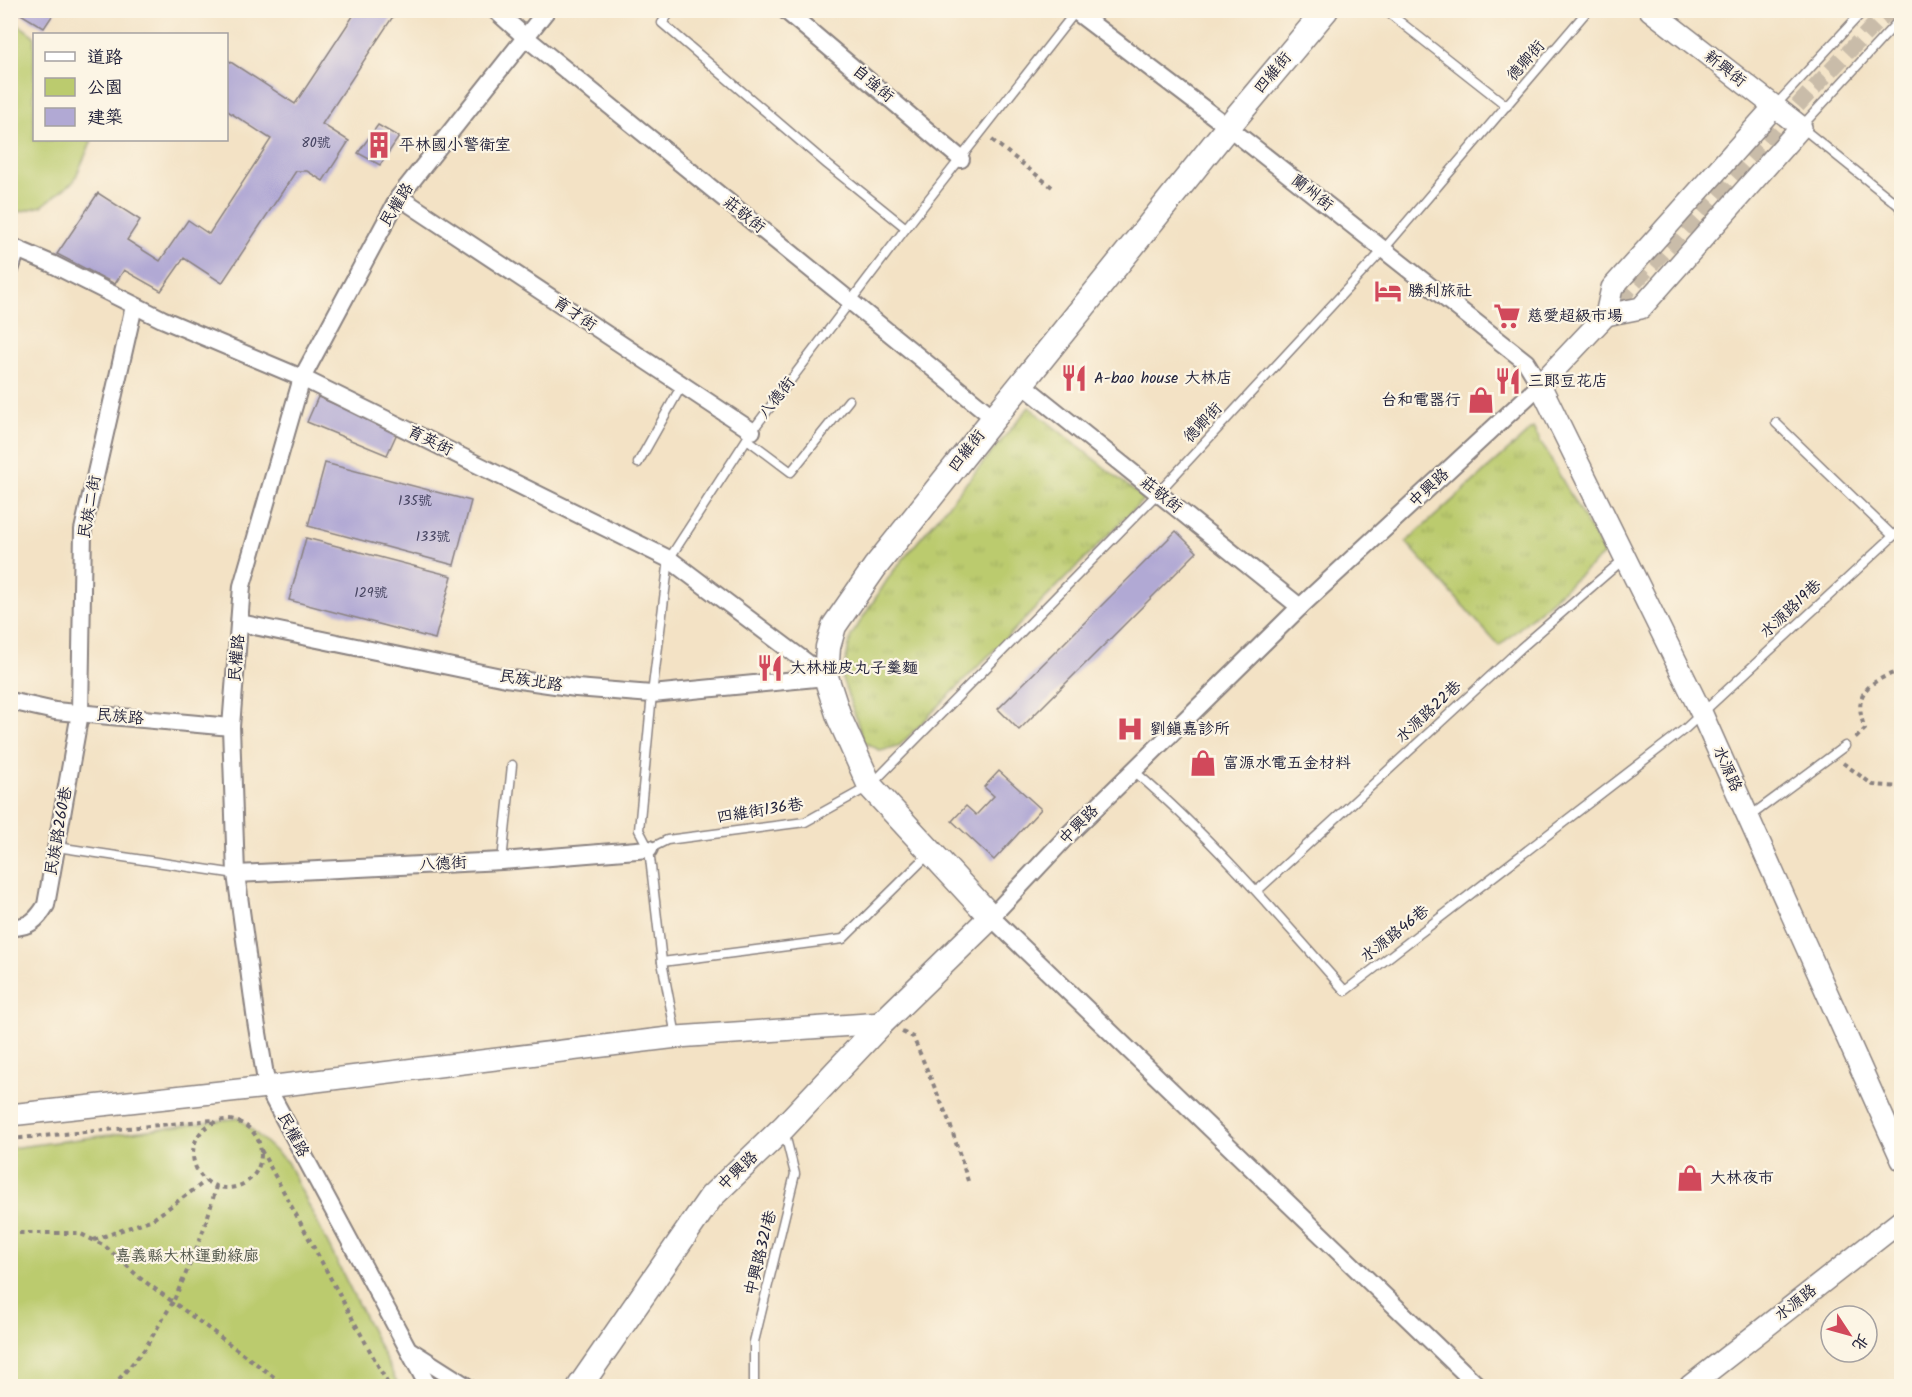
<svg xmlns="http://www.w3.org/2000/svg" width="1912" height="1397" font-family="Kalam,'LXGW WenKai TC',sans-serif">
<defs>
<pattern id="grass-tufts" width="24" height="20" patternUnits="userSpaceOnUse" patternTransform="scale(1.5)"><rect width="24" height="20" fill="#bbcb6e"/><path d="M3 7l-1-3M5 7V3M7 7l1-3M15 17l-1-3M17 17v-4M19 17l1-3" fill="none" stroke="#a0ae60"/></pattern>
</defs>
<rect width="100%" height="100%" fill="#fcf5e5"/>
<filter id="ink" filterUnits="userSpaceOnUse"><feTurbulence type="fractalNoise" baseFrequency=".0167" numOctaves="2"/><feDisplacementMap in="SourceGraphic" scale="12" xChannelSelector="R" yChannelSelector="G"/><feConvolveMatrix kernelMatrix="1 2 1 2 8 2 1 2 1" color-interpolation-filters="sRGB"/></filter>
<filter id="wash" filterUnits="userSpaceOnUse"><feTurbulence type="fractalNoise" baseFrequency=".008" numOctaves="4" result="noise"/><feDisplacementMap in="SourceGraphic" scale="24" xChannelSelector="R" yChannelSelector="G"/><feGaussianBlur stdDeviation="1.35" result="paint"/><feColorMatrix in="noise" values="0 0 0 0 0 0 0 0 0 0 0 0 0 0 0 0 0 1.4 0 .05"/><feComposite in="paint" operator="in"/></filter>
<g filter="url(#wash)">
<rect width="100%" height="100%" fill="#f3e2c5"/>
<!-- grass -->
<g fill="url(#grass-tufts)" stroke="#6e7654" stroke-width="1.5">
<polygon points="1029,407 1144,499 900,745 881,751 864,742 842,678 851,636 891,574"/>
<polygon points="1533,428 1604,554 1499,646 1406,542"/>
</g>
<!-- park -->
<g fill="#bbcb6e" stroke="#6e7654" stroke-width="1.5">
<polygon points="11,19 34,36 34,140 92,140 74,181 42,206 11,214"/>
<polygon points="239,1118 287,1162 399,1386 11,1386 11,1148"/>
</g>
<g id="blocks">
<!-- building -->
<g fill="#b1a9d4">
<polygon points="14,10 56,10 44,28"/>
<polygon points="357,10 396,12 322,124 349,141 323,181 307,171 296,171 222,283 184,258 161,291 124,270 115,284 57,254 98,193 140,220 127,240 160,261 188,220 209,234 271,139 226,110 226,59 295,104"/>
<polygon points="378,125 399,137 380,165 358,153"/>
<polygon points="318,397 398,431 387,455 307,422"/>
<polygon points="325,463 471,501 454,565 308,526"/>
<polygon points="1176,531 1197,552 1019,730 998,709"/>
<polygon points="306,538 452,576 435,639 289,600"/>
<polygon points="999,771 1041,809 994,860 952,821 966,806 976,815 994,796 984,787"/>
</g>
</g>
</g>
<g filter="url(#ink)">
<use href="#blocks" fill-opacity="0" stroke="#8a8280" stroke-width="1.5"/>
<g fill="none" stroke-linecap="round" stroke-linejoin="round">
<!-- minor-tunnel -->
<polyline stroke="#c9bca9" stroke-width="16" stroke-dasharray="16 8" stroke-linecap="butt" points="1619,300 1810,92 1877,22 1891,10"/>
<defs>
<g id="service">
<polyline points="672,10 662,23 828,165 906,228"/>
<polyline points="1385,10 1507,106"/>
<polyline points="1902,17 1801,127 1898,205 1902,211"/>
<polyline points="1774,107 1864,10"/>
<polyline points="1776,423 1893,536"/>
<polyline points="747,439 791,472 849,400"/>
<polyline points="638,463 682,385"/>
<path d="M1134,771C1211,837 1278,915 1345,991L1686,728L1902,528"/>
<polyline points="1749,817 1845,746"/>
<polyline points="57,847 236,874"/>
<polyline points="649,849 667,840 805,822 870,786 1158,493 1384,249 1588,10"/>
<polyline points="502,861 512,765"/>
<polyline points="1257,891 1521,648 1625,558"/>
<polyline points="662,962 843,939 930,853"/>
<polyline points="676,1036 662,962 649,849 639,830 652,694 669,559 752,431 906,228 1076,11"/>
<polyline points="754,1386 754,1342 795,1174 784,1130"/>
</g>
<g id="minor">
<polyline points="495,10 524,36 994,418"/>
<polyline points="785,10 961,159"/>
<polyline points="1074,10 1228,127 1526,362 1540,385 1300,607 1069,834 991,917 1478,1386"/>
<polyline points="399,197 752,431"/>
<polyline points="10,246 52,264 162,319 302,378 669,559 826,677"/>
<polyline points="10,270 17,249"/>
<polyline points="1022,384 1300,607"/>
<polyline points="240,623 506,678 576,688 652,694 826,677"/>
<polyline points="10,701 55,711 231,727"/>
<polyline points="236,874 502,861 649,849"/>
<path d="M10,927C29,928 37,920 46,905L80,713L83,530L134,306"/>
<polyline points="411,1351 466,1386"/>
<polyline points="428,1386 267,1087 256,1021 236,874 231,727 242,586 302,378 399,197 547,10"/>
</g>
<g id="tertiary">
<polyline points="1774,107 1612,288 1606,315 1540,385 1701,712 1902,1160"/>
<polyline points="1606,315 1641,308 1801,127 1650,10"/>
<polyline points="10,1115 267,1087 677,1037 882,1023"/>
<polyline points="1690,1386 1902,1220"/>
</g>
<polyline id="secondary" points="580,1386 711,1197 784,1127 882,1023 991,917 870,786 839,717 826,677 828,647 834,626 875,567 994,418 1228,127 1326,10"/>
</defs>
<!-- service casing -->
<use href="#service" stroke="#8a8280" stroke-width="11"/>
<!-- minor casing -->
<use href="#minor" stroke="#8a8280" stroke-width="20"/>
<!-- tertiary casing -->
<use href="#tertiary" stroke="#8a8280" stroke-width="24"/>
<!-- secondary casing -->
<use href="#secondary" stroke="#8a8280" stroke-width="27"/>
<!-- path -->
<g stroke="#8a8280" stroke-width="4" stroke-dasharray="4.5 4.5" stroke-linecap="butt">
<polyline points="992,140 1052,187"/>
<path d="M1856,738L1865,729C1853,697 1864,684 1894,673"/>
<polyline points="1843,763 1873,785 1902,787"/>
<polyline points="902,1032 913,1037 949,1121 968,1181"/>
<circle cx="227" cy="1154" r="34"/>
<polyline points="10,1139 213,1120"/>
<polyline points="261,1150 389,1386"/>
<path d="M10,1233H79L105,1246L140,1278L173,1302C190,1265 207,1227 216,1186"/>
<polyline points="94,1240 153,1219 206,1181"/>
<polyline points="113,1386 144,1350 173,1302 286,1386"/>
</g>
<!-- service -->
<use href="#service" stroke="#fff" stroke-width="8"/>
<!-- minor -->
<use href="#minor" stroke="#fff" stroke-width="16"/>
<!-- tertiary -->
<use href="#tertiary" stroke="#fff" stroke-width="21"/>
<!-- secondary -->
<use href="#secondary" stroke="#fff" stroke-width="24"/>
</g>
</g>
<!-- icons -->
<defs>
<symbol id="building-bare" viewBox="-9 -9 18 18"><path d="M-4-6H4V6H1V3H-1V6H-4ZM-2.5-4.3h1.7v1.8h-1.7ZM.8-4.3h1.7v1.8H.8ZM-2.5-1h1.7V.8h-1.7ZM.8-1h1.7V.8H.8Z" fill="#d1495b" stroke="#fcf5e5" stroke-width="2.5" paint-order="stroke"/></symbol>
<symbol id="hotel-bare" viewBox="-9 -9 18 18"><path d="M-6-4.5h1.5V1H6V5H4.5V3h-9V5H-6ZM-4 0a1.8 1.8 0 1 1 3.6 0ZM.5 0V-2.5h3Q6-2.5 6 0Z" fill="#d1495b" stroke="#fcf5e5" stroke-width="2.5" paint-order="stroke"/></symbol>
<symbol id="supermarket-bare" viewBox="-9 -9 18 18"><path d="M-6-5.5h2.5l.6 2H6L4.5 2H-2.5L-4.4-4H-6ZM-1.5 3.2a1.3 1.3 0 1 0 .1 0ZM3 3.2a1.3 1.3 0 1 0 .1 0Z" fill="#d1495b" stroke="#fcf5e5" stroke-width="2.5" paint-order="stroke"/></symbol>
<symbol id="restaurant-bare" viewBox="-9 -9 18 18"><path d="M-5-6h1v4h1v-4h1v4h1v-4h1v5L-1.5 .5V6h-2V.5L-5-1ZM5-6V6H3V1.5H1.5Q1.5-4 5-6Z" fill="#d1495b" stroke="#fcf5e5" stroke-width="2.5" paint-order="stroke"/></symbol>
<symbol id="shop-bare" viewBox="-9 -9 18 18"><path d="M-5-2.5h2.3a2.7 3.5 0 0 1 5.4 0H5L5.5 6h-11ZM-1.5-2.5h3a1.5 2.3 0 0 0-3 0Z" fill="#d1495b" stroke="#fcf5e5" stroke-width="2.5" paint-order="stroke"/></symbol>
<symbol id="hospital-bare" viewBox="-9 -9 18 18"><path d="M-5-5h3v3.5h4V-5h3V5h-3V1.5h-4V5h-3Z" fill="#d1495b" stroke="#fcf5e5" stroke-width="2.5" paint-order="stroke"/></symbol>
</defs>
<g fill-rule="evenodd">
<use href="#building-bare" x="360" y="126" width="38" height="38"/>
<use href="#hotel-bare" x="1369" y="272" width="38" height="38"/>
<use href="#supermarket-bare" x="1488" y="297" width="38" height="38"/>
<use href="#restaurant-bare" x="1055" y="359" width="38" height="38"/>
<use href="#restaurant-bare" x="1489" y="362" width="38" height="38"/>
<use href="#shop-bare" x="1462" y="381" width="38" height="38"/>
<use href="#restaurant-bare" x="751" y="649" width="38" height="38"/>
<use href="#hospital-bare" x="1111" y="710" width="38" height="38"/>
<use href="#shop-bare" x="1184" y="744" width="38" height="38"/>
<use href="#shop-bare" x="1671" y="1159" width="38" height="38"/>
</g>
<g text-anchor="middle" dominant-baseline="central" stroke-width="4.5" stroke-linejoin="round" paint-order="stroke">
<!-- number labels -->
<g font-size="14" fill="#464461">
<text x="316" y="143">80號</text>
<text x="415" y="501">135號</text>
<text x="433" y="537">133號</text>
<text x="371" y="593">129號</text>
</g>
<!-- street labels -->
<g font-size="16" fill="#22223b" stroke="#fcf5e5">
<text transform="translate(1526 61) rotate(-49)">德卿街</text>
<text transform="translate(1725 69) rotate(38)">新興街</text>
<text transform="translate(1273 73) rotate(-50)">四維街</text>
<text transform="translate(873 84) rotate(40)">自強街</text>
<text transform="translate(1312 193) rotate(38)">蘭州街</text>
<text transform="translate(397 205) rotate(-58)">民權路</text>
<text transform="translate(744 215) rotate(39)">莊敬街</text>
<text transform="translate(575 314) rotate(34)">育才街</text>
<text transform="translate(777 398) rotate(-52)">八德街</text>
<text transform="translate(1203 423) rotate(-47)">德卿街</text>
<text transform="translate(430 441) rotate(26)">育英街</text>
<text transform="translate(967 451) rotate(-52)">四維街</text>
<text transform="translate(1429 488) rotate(-43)">中興路</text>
<text transform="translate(1161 495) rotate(39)">莊敬街</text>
<text transform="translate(90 507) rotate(-80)">民族二街</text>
<text transform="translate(1791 609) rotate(-43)">水源路19巷</text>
<text transform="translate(237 658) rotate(-85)">民權路</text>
<text transform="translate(531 681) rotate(9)">民族北路</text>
<text transform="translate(1429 712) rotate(-43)">水源路22巷</text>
<text transform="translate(120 717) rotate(5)">民族路</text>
<text transform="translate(1727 769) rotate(66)">水源路</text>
<text transform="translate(760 811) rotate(-9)">四維街136巷</text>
<text transform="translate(1079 825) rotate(-45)">中興路</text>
<text transform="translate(59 831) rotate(-80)">民族路260巷</text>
<text transform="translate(443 864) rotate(-3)">八德街</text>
<text transform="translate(1395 934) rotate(-38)">水源路46巷</text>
<text transform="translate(293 1135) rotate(62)">民權路</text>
<text transform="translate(738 1171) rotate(-44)">中興路</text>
<text transform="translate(761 1253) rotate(-76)">中興路321巷</text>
<text transform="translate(1796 1303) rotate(-38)">水源路</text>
</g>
<!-- poi labels -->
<g font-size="16" fill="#22223b" stroke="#fcf5e5" text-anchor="start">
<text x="399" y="145">平林國小警衛室</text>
<text x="1408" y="291">勝利旅社</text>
<text x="1527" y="316">慈愛超級市場</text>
<text x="1094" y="378">A-bao house 大林店</text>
<text x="1528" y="381">三郎豆花店</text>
<text x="1461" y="400" text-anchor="end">台和電器行</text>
<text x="790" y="668">大林椪皮丸子羹麵</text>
<text x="1150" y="729">劉鎮嘉診所</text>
<text x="1223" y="763">富源水電五金材料</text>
<text x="1710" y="1178">大林夜市</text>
</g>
<!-- park labels -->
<g font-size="16" fill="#50554a" stroke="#fcf5e5">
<text x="187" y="1256">嘉義縣大林運動綠廊</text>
</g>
</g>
<!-- margin -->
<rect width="1912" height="1397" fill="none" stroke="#fcf5e5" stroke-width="36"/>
<!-- legend -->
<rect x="33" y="33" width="195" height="108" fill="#fcf5e5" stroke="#a5a1a1" stroke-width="1.5"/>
<rect x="45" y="52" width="30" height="9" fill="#ffffff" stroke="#a5a1a1" stroke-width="1.5"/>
<text x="87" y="63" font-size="18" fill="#22223b">道路</text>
<rect x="45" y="78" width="30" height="18" fill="#bbcb6e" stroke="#a5a1a1" stroke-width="1.5"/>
<text x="87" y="93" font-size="18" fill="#22223b">公園</text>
<rect x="45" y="108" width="30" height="18" fill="#b1a9d4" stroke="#a5a1a1" stroke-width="1.5"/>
<text x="87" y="123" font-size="18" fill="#22223b">建築</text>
<!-- north arrow -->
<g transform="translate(1849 1334) rotate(126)"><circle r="28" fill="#fcf5e5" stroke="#a5a1a1" stroke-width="1.5"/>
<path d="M0-4.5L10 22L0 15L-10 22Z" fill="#d1495b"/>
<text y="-9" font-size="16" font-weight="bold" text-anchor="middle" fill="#22223b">北</text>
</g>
</svg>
